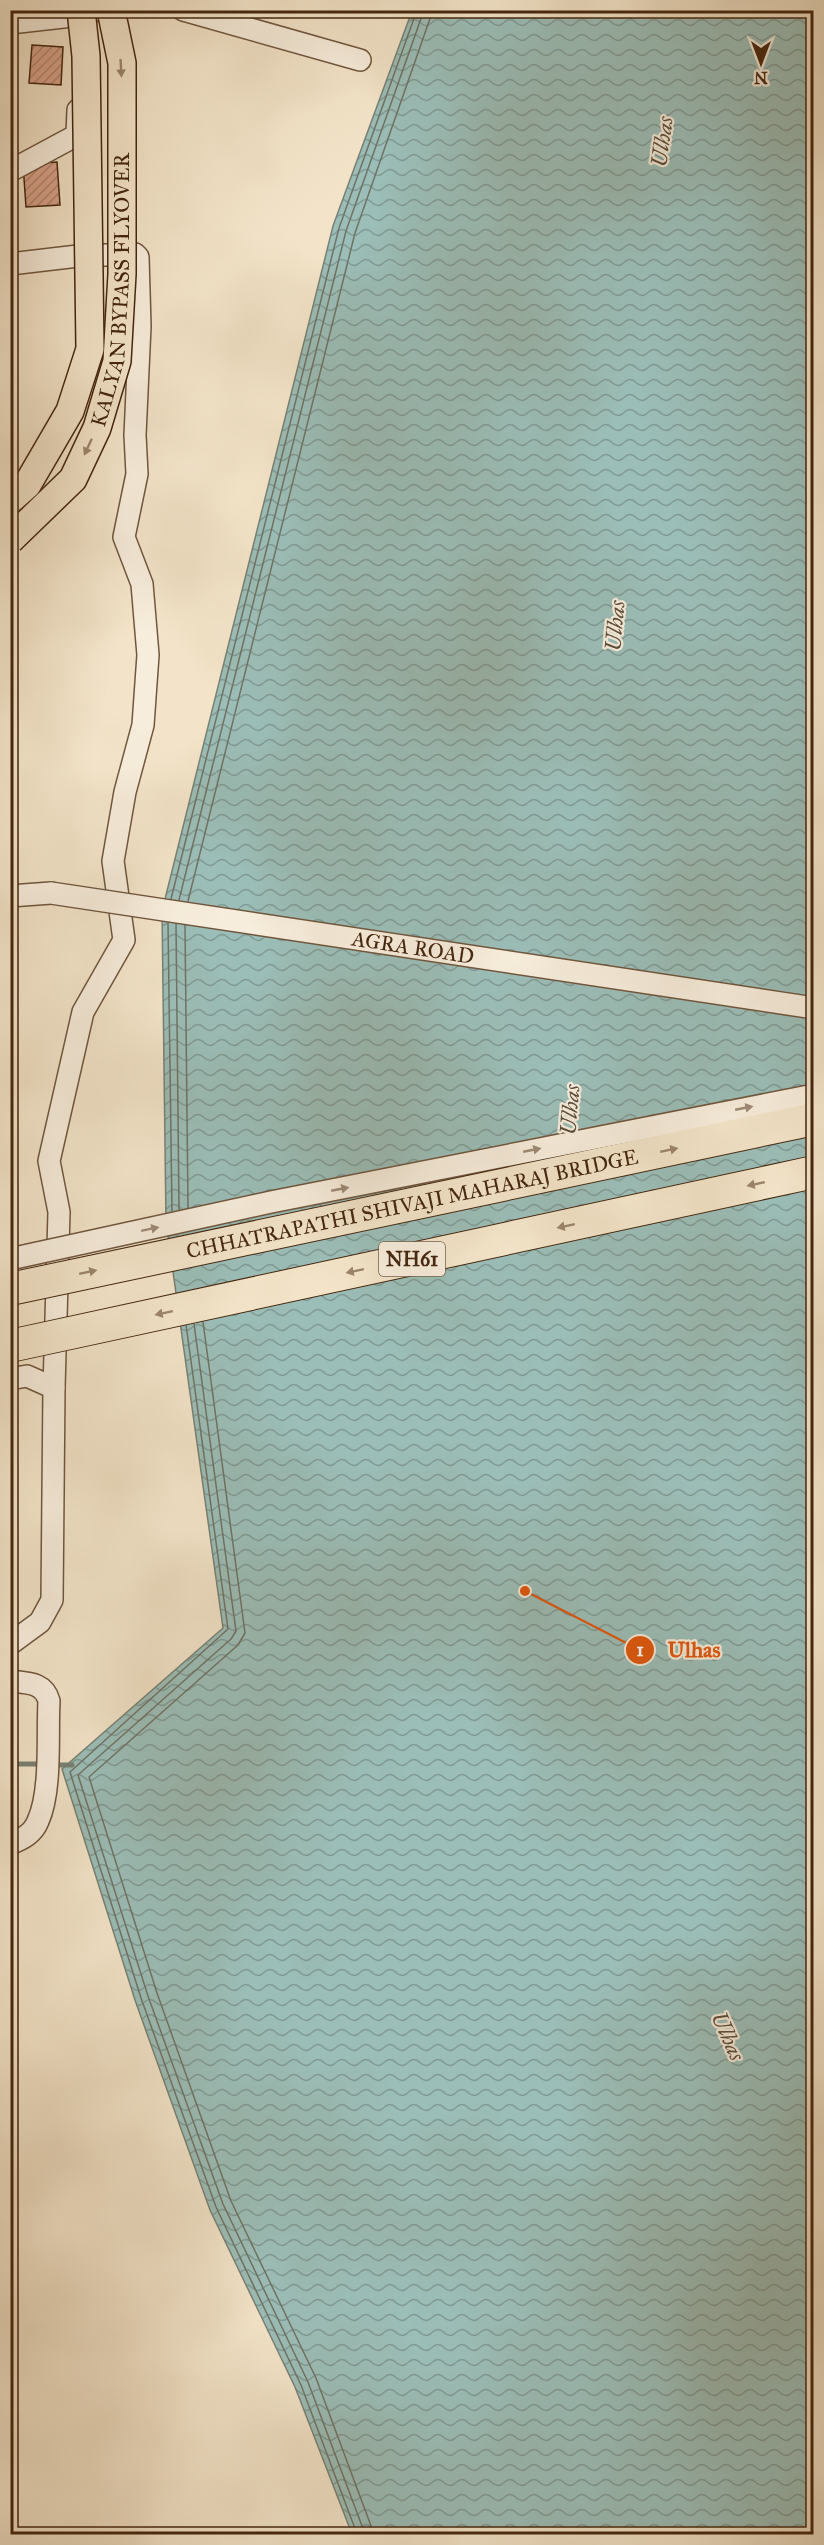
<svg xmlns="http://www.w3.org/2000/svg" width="824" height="2545" font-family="'IM FELL Great Primer',serif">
<defs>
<pattern id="water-waves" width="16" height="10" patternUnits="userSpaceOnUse" patternTransform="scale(1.5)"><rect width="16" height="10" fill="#9bbeb8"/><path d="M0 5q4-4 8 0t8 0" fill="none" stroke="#809a94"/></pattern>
<pattern id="building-hatch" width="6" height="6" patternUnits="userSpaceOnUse" patternTransform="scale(1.5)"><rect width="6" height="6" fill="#d8a38b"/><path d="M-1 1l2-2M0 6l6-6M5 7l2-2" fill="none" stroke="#b18570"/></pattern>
</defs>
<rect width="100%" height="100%" fill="#f3e4c9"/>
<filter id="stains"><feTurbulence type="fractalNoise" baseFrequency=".00333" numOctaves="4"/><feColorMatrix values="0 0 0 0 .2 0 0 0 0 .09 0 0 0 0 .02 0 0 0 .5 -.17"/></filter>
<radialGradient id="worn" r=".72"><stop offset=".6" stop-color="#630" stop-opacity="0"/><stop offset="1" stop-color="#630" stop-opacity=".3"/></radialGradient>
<!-- water -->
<polygon fill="url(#water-waves)" stroke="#788174" stroke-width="1.5" points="412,11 813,11 813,2534 352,2534 295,2387 210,2210 135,2000 62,1769 223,1628 166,1222 162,911 333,226"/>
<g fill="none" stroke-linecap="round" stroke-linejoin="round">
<!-- shore -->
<g stroke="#707264" stroke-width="1.5">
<polyline points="171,899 339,228 417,10"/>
<polyline points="179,900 346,231 424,10"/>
<polyline points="188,901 355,233 433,10"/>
<polyline points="168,923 172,1211"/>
<polyline points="176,924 179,1210"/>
<polyline points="185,925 188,1208"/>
<polyline points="203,1322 245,1633 238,1645 89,1777 157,1993 231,2201 316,2378 374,2534"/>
<polyline points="194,1324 236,1631 231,1639 78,1775 148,1996 223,2204 308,2382 365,2534"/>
<polyline points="186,1325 228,1629 70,1772 141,1998 216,2207 301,2385 357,2534"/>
</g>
<!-- stream -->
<g stroke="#788174" stroke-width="5">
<polyline points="10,1764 42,1764"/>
<polyline points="51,1765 72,1765"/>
</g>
</g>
<!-- building -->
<g fill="url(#building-hatch)" stroke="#44260f" stroke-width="1.5">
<polygon points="32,45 63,47 61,85 29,83"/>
<polygon points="57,162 60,205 26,207 23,164"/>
</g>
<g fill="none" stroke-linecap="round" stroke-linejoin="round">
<defs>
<g id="minor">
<polyline points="183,10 360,60"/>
<polyline points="10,23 72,16 96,10"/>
<polyline points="10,171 77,135 78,110"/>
<polyline points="10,264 78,256 135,254 138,257 140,326 135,435 137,474 124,537 142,584 148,655 143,725 125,792 113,861 124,940 83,1012 49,1161 59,1212 54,1388"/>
<polyline points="10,896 51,893"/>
<polyline points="10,1379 27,1376 54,1388 52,1600 40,1622 10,1644"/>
<path d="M10,1681C27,1683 44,1682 49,1701C47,1735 52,1790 38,1821C33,1834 22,1839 10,1844"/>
</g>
</defs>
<!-- minor casing -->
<use href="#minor" stroke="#70563e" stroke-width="24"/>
<!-- minor -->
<use href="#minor" stroke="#f7eddc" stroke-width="21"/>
<defs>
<g id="minor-bridge">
<path id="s1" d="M51,893L814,1008"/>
<polyline points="10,1259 271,1202 814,1095"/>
</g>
<g id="major-bridge">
<polyline points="10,500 27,485 70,411 90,349 86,56 81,10"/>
<path id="s2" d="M10,540L73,479L97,428L117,361L122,274V63L111,10"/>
</g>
<g id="highway-bridge">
<path id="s3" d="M10,1289L814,1119"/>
<polyline points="10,1346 814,1172"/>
</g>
</defs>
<!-- minor-bridge casing -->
<use href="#minor-bridge" stroke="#70563e" stroke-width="24" stroke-linecap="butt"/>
<!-- major-bridge casing -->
<use href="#major-bridge" stroke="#44260f" stroke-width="30" stroke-linecap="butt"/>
<!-- highway-bridge casing -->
<use href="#highway-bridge" stroke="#44260f" stroke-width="34" stroke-linecap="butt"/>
<!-- minor-bridge -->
<use href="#minor-bridge" stroke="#f7eddc" stroke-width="21"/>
<!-- major-bridge -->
<use href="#major-bridge" stroke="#f3e4c9" stroke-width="27"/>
<!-- highway-bridge -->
<use href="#highway-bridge" stroke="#f3e4c9" stroke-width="32"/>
</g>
<!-- one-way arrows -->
<defs><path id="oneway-solid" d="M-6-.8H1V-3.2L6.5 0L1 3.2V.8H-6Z" transform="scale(1.5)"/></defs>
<g fill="#9c856c">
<use href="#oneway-solid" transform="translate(121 68) rotate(87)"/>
<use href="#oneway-solid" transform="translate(88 447) rotate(115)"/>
<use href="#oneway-solid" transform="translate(669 1150) rotate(-12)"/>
<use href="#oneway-solid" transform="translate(756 1184) rotate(168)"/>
<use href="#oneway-solid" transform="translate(566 1226) rotate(168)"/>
<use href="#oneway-solid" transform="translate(355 1271) rotate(168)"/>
<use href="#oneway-solid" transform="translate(88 1272) rotate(-12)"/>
<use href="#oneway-solid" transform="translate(164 1313) rotate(168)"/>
</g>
<g fill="#9e8a76">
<use href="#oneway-solid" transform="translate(744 1108) rotate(-11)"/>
<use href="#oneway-solid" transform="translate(532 1150) rotate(-11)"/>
<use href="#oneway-solid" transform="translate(340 1189) rotate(-11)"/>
<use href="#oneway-solid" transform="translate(150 1229) rotate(-12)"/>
</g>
<g text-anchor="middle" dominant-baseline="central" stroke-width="4.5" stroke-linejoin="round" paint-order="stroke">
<!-- shield labels -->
<rect fill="#f7eddc" stroke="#7a624c" stroke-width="1.5" x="379" y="1242" width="66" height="34" rx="4.5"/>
<g font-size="20" font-weight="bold" fill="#44260f">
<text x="412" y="1259">NH61</text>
</g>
<!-- street labels -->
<g font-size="21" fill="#44260f" stroke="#f7eddc">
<text stroke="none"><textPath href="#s2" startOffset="284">KALYAN BYPASS FLYOVER</textPath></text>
<text stroke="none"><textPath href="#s1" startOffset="366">AGRA ROAD</textPath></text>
<text stroke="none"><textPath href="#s3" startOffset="411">CHHATRAPATHI SHIVAJI MAHARAJ BRIDGE</textPath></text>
</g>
<!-- water labels -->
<g font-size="22" font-style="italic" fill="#5a4c39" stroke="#f7eddc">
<text transform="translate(662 142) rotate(-82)">Ulhas</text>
<text transform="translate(615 626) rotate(-85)">Ulhas</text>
<text transform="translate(570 1110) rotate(-85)">Ulhas</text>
<text transform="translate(728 2036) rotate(66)">Ulhas</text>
</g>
</g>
<!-- callouts -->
<path fill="none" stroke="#e0560c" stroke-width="2" d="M525 1591L640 1650"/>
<g fill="#e0560c" stroke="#f7eddc" stroke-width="2">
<circle cx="525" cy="1591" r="6"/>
<circle cx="640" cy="1650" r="15"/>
</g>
<g font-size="18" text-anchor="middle" font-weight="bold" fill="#fff">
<text x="640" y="1656">1</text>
</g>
<g font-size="22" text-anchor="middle" font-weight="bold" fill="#e0560c" stroke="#f7eddc" stroke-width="4.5" stroke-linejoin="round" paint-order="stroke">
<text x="694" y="1657">Ulhas</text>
</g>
<!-- margin -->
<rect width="824" height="2545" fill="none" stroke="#f3e4c9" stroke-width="36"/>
<rect x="12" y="12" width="800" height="2521" fill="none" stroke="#44260f" stroke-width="3"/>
<rect x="18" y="18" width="788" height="2509" fill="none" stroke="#44260f" stroke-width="1.5"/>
<!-- north arrow -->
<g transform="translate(761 63) rotate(180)" stroke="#f7eddc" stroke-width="4.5" paint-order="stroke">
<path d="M0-4.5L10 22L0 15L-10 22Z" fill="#44260f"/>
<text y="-9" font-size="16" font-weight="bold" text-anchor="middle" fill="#44260f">N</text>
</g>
<rect width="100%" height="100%" filter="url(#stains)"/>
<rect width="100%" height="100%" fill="url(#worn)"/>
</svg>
